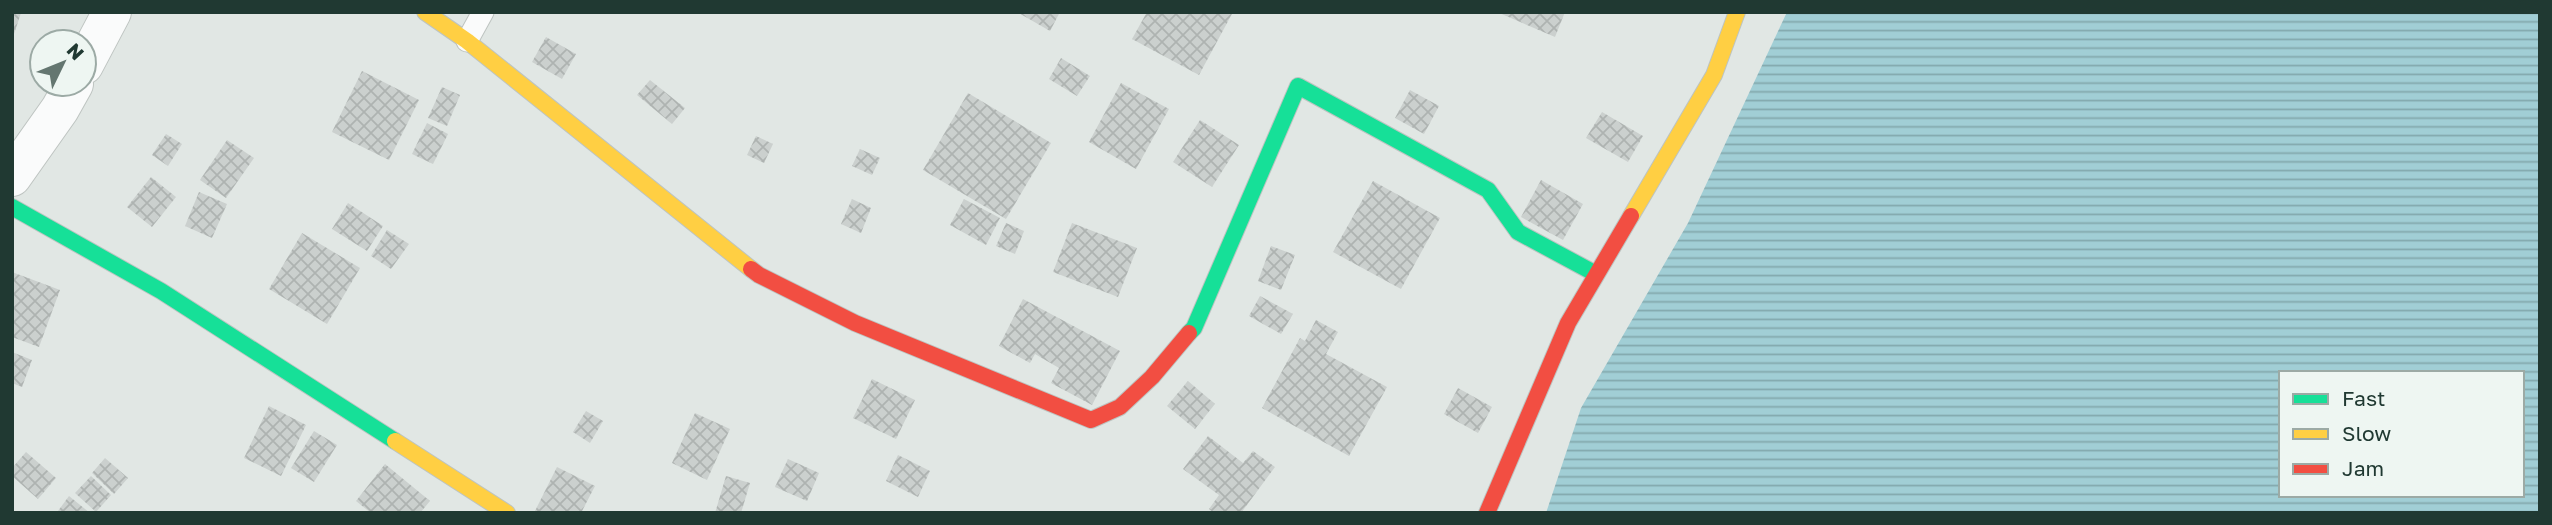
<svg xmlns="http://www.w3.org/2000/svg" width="2552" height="525" font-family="'Golos Text',sans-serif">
<defs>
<pattern id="water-rules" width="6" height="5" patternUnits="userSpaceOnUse" patternTransform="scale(1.75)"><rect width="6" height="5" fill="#a1ced5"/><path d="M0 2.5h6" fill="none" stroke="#83a8ad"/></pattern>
<pattern id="building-cross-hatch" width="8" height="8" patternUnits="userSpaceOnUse" patternTransform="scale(1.75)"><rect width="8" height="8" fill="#cbd0ce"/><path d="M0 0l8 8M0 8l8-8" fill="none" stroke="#aeb3b1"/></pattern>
</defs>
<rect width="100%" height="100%" fill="#e1e7e4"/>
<!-- water -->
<path fill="url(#water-rules)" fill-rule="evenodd" d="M1787,12H2540V513H1546L1581,408L1688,223ZM2281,373H2522V495H2281Z"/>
<!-- building -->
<g fill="url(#building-cross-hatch)">
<polygon points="12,12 21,13 13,37 12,37"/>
<polygon points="1017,12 1060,12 1050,31"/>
<polygon points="1147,12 1233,12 1199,75 1132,39"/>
<polygon points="1497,12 1565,12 1555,37"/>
<polygon points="546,37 576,54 562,79 532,62"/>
<polygon points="1061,58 1090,76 1077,96 1049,79"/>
<polygon points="362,71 419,100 389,160 332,132"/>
<polygon points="650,80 685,108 672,124 637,95"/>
<polygon points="1121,83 1169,109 1136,169 1089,142"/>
<polygon points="442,87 460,95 447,126 428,118"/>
<polygon points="1410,90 1439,106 1424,134 1395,118"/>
<polygon points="968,93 1051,143 1006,219 923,170"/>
<polygon points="1602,112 1643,136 1628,162 1586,138"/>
<polygon points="1200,120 1239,145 1212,187 1173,162"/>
<polygon points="427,123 448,134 433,164 412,154"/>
<polygon points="166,134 182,144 168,166 152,155"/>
<polygon points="756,136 773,144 764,163 747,155"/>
<polygon points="227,140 254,158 226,198 200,180"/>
<polygon points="860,149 880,158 872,175 852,166"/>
<polygon points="151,177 176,197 152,227 127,207"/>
<polygon points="1541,180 1583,204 1563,240 1521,217"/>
<polygon points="1373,181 1440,218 1401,289 1333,252"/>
<polygon points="199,192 227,204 212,238 185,226"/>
<polygon points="852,199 871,208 861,233 841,224"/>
<polygon points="964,199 1000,218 986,245 950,225"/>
<polygon points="348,203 383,226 367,251 332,229"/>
<polygon points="1006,223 1024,231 1015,254 996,246"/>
<polygon points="1072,223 1137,248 1118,297 1053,272"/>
<polygon points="387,230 409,244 391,269 371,256"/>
<polygon points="302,233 360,268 327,324 269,289"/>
<polygon points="1271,246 1295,255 1281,290 1258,281"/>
<polygon points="12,272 60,290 39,347 12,337"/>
<polygon points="1260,296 1293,314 1281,334 1249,316"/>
<polygon points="1023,299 1120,351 1092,405 1051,383 1059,368 1035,354 1030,363 999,346"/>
<polygon points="1316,320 1338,332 1326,354 1387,387 1349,456 1262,408 1300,338 1305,341"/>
<polygon points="12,352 32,360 22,387 12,383"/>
<polygon points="872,379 915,400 896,439 853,418"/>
<polygon points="1188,381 1215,404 1195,429 1167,406"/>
<polygon points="1458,388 1492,407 1478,433 1444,414"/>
<polygon points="269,406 306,425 281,476 244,458"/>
<polygon points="586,411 603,421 590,443 573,432"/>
<polygon points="695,413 730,429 707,480 672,463"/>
<polygon points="314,431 337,445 314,482 291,468"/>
<polygon points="1208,436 1243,463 1253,451 1275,467 1241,513 1214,513 1209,509 1219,495 1183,469"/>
<polygon points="26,452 56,478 38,499 12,476 12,468"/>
<polygon points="898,455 930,471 918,497 886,481"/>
<polygon points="105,458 128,478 114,494 92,473"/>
<polygon points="788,459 819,473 807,501 775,487"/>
<polygon points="385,464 430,501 420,513 371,513 356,501"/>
<polygon points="557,467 595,486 581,513 539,513 535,511"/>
<polygon points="91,476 111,495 96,512 75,493"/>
<polygon points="726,476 750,483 741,513 715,513"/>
<polygon points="69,496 90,513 60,513 58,511"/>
</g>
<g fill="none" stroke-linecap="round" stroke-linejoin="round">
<defs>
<polyline id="lane" points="467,41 483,12"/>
<g id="street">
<polyline points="84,65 112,12"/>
<polyline points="12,177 60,109 74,84"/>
</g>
<g id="fast">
<polyline points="12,207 161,291 395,441"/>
<polyline points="1189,333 1194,328 1298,86 1488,190 1518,232 1596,274"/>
</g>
<g id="slow">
<polyline points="425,12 467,41 751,269"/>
<polyline points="1631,216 1714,75 1737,12"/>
<polyline points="395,441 507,513"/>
</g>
<g id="jam">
<polyline points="751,269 759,275 855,323 1091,420 1120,407 1152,377 1189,333"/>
<polyline points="1487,513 1568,323 1631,216"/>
</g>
</defs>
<!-- lane casing -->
<use href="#lane" stroke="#bec4c1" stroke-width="23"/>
<!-- street casing -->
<use href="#street" stroke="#bec4c1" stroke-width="40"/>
<!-- fast casing -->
<use href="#fast" stroke="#bdc4c1" stroke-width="18"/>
<!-- slow casing -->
<use href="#slow" stroke="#bdc4c1" stroke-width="18"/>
<!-- jam casing -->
<use href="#jam" stroke="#bdc4c1" stroke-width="18"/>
<!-- lane -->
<use href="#lane" stroke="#fafbfb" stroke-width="21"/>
<!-- street -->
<use href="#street" stroke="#fafbfb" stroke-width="38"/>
<!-- fast -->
<use href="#fast" stroke="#16e098" stroke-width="16"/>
<!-- slow -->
<use href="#slow" stroke="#ffcf43" stroke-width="16"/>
<!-- jam -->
<use href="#jam" stroke="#f24e42" stroke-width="16"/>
</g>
<!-- border -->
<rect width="2552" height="525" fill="none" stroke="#203932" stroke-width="28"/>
<!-- legend -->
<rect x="2279" y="371" width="245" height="126" fill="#eef6f2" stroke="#9caaa5" stroke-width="2"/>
<rect x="2293" y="394" width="35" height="10" fill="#16e098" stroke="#9caaa5" stroke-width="2"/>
<text x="2342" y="406" font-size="21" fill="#203932">Fast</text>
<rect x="2293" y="429" width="35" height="10" fill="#ffcf43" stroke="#9caaa5" stroke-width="2"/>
<text x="2342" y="441" font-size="21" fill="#203932">Slow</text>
<rect x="2293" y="464" width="35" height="10" fill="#f24e42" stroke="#9caaa5" stroke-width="2"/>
<text x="2342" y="476" font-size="21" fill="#203932">Jam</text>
<!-- north arrow -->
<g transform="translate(63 63) rotate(47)"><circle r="33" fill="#eef6f2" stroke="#9caaa5" stroke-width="2"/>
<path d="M0-5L12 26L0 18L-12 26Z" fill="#647670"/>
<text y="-10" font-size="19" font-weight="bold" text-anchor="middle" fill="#203932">N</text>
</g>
</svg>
